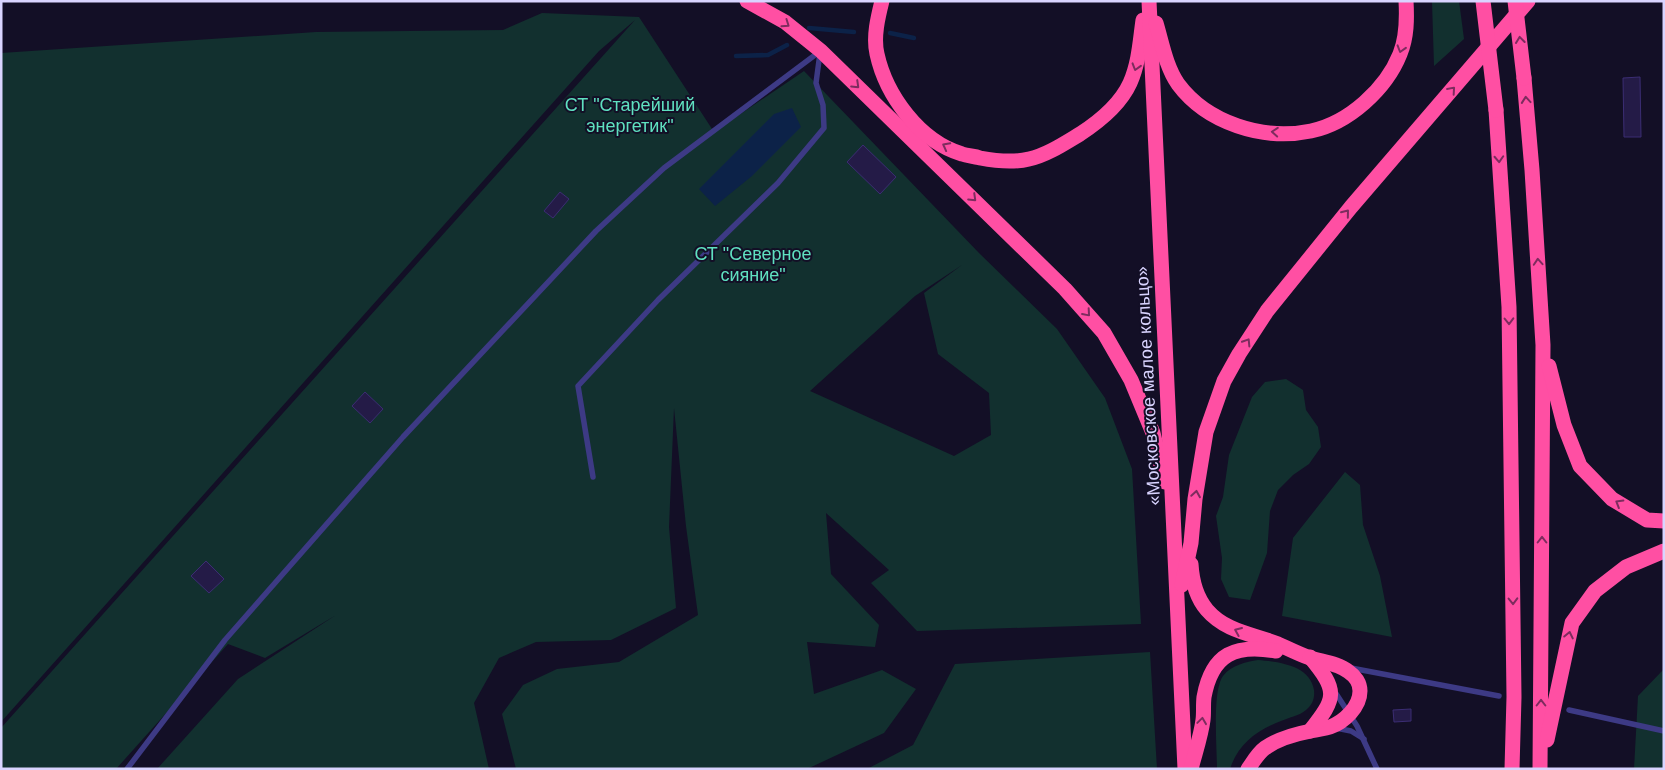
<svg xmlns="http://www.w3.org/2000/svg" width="1665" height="770" font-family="Helvetica,sans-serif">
<rect width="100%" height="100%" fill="#130f26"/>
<!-- green -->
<g fill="#12302f" fill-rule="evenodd">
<polygon points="1432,1 1459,1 1464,39 1434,66"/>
<path d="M542,13L639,17L714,132L804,71L979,253L1057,329L1105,398L1132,469L1141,624L917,631L871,583L889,570L826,513L831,574L879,625L875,647L807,642L814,694L882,670L916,689L884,733L807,769H516L502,714L523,685L557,669L619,662L698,615L686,526L674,408L669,527L676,608L611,640L536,642L499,658L474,703L489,769H157L238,679L336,615L265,658L228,644L116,769H1V728L635,20L599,51L1,722V53L316,32L503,30ZM962,265L924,293L938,354L989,393L991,435L954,456L810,391L915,296Z"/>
<polygon points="1286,379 1303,390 1306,410 1318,427 1321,447 1309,464 1293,475 1278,490 1270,511 1267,553 1250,600 1229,597 1221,579 1222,558 1216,516 1223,497 1229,455 1252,397 1265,382"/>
<polygon points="1345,472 1360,485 1363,525 1380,576 1392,637 1282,616 1293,538"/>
<polygon points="1150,652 1157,769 867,769 913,745 955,664"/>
<path d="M1258,660C1278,662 1310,665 1314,690C1315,699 1312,705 1306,710C1299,716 1290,717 1281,721C1257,730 1238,744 1230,769H1217C1217,748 1212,691 1223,676C1231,665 1246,662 1258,660Z"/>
<polygon points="1664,669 1664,769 1634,769 1638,696"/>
</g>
<!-- water -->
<polygon fill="#0c2248" points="792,108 801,127 752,176 715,206 699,189 774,114"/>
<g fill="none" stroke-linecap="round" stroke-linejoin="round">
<!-- stream -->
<g stroke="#0c2248" stroke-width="4.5">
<polyline points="809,28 854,32"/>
<polyline points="890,33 914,38"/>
<polyline points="736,56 768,55 787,45"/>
</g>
</g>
<!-- building -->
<g fill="#241b47" stroke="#3b2d73">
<polygon points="1640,77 1641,137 1624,137 1623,78"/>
<polygon points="863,145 896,177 880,194 847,162"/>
<polygon points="560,192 569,199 553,218 544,211"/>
<polygon points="365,392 383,409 370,423 352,406"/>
<polygon points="206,561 224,579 209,593 191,576"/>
<polygon points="1411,709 1411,721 1394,722 1393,710"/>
</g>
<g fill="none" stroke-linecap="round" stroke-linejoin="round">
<!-- lane -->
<g stroke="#3d3a85" stroke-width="5.5">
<polyline points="593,477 578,386 658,300 778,183 824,128 823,105 816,83 820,53"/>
<polyline points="1351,668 1499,696"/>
<polyline points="1335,692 1357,726 1377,769"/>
<polyline points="1569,710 1664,731"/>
<polyline points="1336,728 1351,731 1364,739"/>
<polyline points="127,769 225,640 403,437 596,231 664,168 819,52"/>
</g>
<!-- highway -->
<g stroke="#ff4fa3" stroke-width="15">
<polyline points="747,1 785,22 821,51 1065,289 1104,333 1131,380 1153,433 1165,482"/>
<path d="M882,1C878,17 873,37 877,54C886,95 919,141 962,154C968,156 974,156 980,158C996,161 1013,163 1029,159C1047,155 1065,143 1080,134C1100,121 1120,105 1130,83C1139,63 1140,41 1143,20"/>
<polyline points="1149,1 1185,769"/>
<path d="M1156,23C1162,43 1166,67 1178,84C1207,123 1263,141 1311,131C1349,123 1386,89 1400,54C1407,37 1407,19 1406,1"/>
<polyline points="1524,78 1532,170 1543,345 1540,769"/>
<polyline points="1496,110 1509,307 1514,697 1512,769"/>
<polyline points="1549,366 1564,425 1580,466 1612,499 1647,520 1664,521"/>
<path d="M1191,564C1192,581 1196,597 1207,610C1226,632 1253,634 1278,644C1289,649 1299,654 1310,658C1323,662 1338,663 1349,672C1355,676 1360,683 1360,691C1360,707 1344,722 1330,727C1324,729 1317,729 1311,731C1295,734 1278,739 1265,748C1258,753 1253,762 1248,769"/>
<polyline points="1182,585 1191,543 1195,499 1206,432 1224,381 1239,354 1267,311 1351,207 1528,1"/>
<path d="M1310,657C1338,691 1337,697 1310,731"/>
<polyline points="1547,740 1572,623 1595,591 1626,567 1664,551"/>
<path d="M1191,769C1195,753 1201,736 1203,720C1204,713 1203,705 1204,697C1212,653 1236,644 1276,651"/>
</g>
<!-- highway-bridge -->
<g stroke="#ff4fa3" stroke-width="15">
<polyline points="1483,1 1496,110"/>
<polyline points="1515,1 1524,78"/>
</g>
</g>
<!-- one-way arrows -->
<defs><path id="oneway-chevron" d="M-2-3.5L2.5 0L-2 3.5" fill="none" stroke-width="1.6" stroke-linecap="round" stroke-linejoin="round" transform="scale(1.25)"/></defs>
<g stroke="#7d2c5e">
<use href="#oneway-chevron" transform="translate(786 24) rotate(35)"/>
<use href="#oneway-chevron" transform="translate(1520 40) rotate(-97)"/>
<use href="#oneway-chevron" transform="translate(1401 49) rotate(107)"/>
<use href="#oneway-chevron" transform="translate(1136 67) rotate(107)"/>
<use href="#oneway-chevron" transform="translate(856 85) rotate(44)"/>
<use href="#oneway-chevron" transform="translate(1452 90) rotate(-49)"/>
<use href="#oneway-chevron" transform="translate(1526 100) rotate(-95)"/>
<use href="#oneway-chevron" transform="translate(1275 132) rotate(-176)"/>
<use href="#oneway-chevron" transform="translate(946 146) rotate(-152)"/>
<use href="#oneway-chevron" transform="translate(1499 159) rotate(87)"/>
<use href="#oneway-chevron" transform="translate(973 198) rotate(44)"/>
<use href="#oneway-chevron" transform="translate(1346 213) rotate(-51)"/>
<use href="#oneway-chevron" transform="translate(1538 262) rotate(-94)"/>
<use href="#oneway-chevron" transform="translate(1087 313) rotate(49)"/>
<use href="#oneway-chevron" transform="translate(1509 321) rotate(89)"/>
<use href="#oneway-chevron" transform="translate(1247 342) rotate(-58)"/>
<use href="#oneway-chevron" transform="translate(1196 494) rotate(-81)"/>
<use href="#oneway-chevron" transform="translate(1619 503) rotate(-149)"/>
<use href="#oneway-chevron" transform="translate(1542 540) rotate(-90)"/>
<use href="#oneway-chevron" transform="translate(1513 601) rotate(89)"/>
<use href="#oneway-chevron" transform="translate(1238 631) rotate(-157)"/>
<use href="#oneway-chevron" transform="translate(1569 635) rotate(-78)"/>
<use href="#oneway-chevron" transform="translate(1541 703) rotate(-90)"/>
<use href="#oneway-chevron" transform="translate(1202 721) rotate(-82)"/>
</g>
<g text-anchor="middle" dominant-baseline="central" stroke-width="4" stroke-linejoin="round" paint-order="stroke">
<!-- park labels -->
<g font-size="18" fill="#5fe0c0" stroke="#130f26">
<text x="630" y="105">СТ "Старейший<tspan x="630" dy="21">энергетик"</tspan></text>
<text x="753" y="254">СТ "Северное<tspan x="753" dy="21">сияние"</tspan></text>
</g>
<!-- street labels -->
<g font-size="18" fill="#d9d4ff" stroke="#130f26">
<text transform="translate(1148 386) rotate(-93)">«Московское малое кольцо»</text>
</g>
</g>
<!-- border -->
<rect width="1665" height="770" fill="none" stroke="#d9d4ff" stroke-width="5"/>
</svg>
